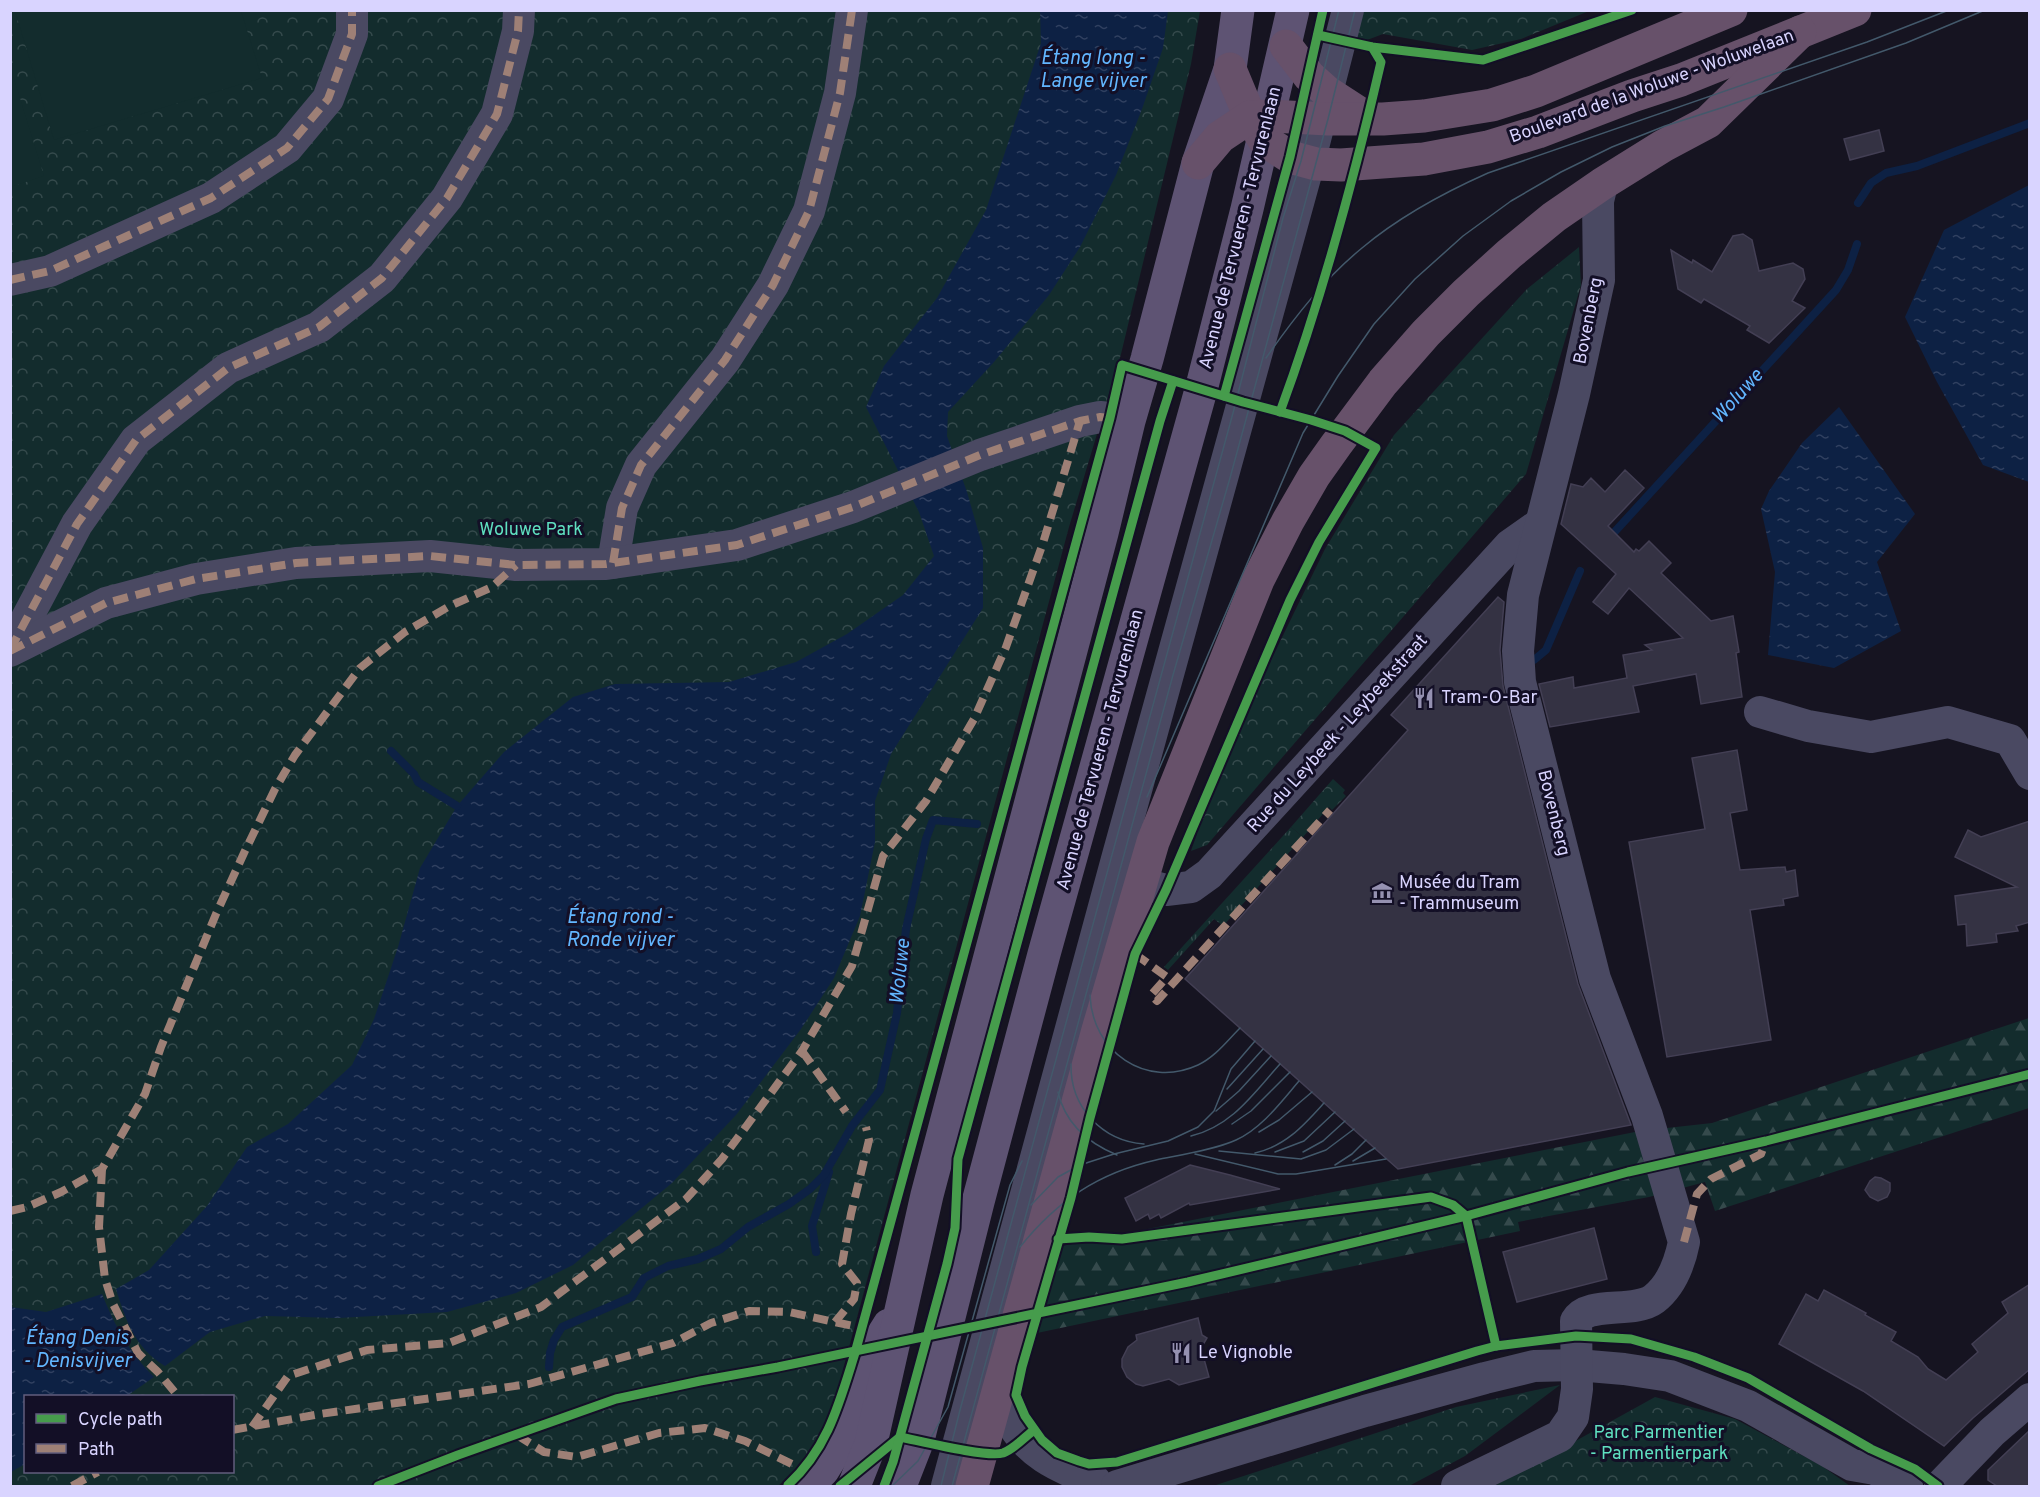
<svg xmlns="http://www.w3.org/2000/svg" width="2040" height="1497" font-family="Overpass,sans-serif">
<defs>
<pattern id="grass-tufts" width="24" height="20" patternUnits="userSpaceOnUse" patternTransform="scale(1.5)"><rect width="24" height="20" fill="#132c2d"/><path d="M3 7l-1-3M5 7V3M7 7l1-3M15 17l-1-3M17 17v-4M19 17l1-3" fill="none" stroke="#354a4c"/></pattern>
<pattern id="forest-firs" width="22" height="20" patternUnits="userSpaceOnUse" patternTransform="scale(1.5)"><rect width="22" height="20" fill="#132c2d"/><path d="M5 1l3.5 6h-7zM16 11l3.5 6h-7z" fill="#354a4c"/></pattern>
<pattern id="park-crowns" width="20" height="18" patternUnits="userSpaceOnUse" patternTransform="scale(1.5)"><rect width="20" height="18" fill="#132c2d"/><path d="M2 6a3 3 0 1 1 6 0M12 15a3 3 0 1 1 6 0" fill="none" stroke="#354a4c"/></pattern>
<pattern id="water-ripples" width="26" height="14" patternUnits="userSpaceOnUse" patternTransform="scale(1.5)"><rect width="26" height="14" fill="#0d2144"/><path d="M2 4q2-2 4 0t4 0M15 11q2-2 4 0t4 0" fill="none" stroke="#304060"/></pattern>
</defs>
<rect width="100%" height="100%" fill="#161421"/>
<!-- grass -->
<polygon fill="url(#grass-tufts)" points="1291,827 1303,837 1223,926 1214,919 1168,970 1164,967"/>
<!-- forest -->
<polygon fill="url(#forest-firs)" points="2029,1018 2029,1108 1715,1211 1705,1182 1649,1197 1518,1222 1520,1231 1037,1333 1057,1247 1640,1131 1712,1123"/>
<!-- park -->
<g fill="url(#park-crowns)" fill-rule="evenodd">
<path d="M10,11H1200L1191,64L1121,354L1069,527L830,1418L805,1461L778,1486H11ZM26,1396H232V1472H26Z"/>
<polygon points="1361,11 1589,11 1521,39 1472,50 1383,34 1367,40 1356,37"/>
<polygon points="1579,247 1581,285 1526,474 1207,845 1191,851 1223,759 1325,549 1394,435 1527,289"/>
<polygon points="1333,779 1345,790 1343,793 1346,796 1332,810 1329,807 1303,837 1291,827"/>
<polygon points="1560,1385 1465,1456 1409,1486 1213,1486 1456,1407"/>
<polygon points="1655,1397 1735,1419 1822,1466 1850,1486 1494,1486"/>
</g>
<!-- garden -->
<g fill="#132c2d">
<polygon points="15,11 241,11 262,78 54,140"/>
<polygon points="11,69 44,176 11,187 10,187"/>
</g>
<!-- water -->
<g fill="url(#water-ripples)">
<path d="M1040,11H1168L1163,48L1142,109L1116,175L1080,247L1049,295L994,362L948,412L947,436L967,492L983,548V608L891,754L875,801V842L860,916L834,978L801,1029L736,1115L672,1183L573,1265L516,1293L447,1312L338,1318L265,1316L210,1332L165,1366C135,1348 126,1321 116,1289L149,1270L207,1206L247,1147L288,1124L352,1065L374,1019L398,947L420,868L457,806L504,752L573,697L615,684L729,682L796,662L847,634L903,595L934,556L919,512L866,407L884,366L937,298L986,210L1041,43Z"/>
<polygon points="2029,185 2029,482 1983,465 1937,382 1905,317 1944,230"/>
<polygon points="1839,407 1915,514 1877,562 1901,631 1834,668 1768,655 1775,572 1761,509 1769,491 1802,443"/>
<path d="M102,1294C115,1326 129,1352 154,1377L127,1396H26L25,1464L11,1472V1307L46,1312Z"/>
</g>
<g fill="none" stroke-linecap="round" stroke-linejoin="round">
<!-- stream -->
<g stroke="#0d2144" stroke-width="8">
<polyline points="1858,203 1871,183 1886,173 1917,166 2030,123"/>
<polyline points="1609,538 1836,290 1848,270 1857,244"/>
<polyline points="1534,660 1546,650 1580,571"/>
<polyline points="391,751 414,774 418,782 457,806"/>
<polyline points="816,1252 812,1226 829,1172"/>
<polyline points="549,1367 550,1353 554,1340 562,1327 632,1297 644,1278 668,1266 698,1259 721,1249 748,1227 789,1204 810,1189 824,1175 852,1126 880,1090 897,1013 906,929 926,839 933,820 977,824"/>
</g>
</g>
<!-- building -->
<g fill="#343243" stroke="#433f54" stroke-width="1.5">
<polygon points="1879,130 1884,151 1850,160 1844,139"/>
<polygon points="1743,234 1752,240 1759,271 1793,263 1803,269 1805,279 1792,301 1805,308 1769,343 1747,330 1750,326 1704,299 1701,303 1678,289 1671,250 1692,263 1693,260 1712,272 1733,236"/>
<polygon points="1625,470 1644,488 1608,526 1634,552 1636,549 1639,551 1649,541 1671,563 1661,573 1711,621 1733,616 1739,652 1736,653 1742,697 1701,704 1696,674 1633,686 1639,712 1550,727 1539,684 1573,677 1574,688 1627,678 1623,655 1652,650 1645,645 1683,638 1629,588 1608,614 1593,602 1616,574 1561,524 1571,484 1583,487 1591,478 1605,492"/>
<polygon points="1498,597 1504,602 1500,650 1503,686 1578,984 1631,1125 1398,1169 1185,979 1408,730 1391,715"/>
<polygon points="1737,750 1747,810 1730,813 1740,870 1785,867 1786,872 1795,870 1798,896 1783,899 1784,905 1750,910 1771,1040 1667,1057 1629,842 1705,829 1692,758"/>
<polygon points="2030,821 2030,922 2016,926 2018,931 1996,934 1997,942 1967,946 1966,924 1958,925 1955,896 2017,887 1955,857 1968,830 1981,837"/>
<polygon points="1190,1165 1230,1175 1280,1189 1190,1205 1189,1203 1161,1218 1159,1214 1150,1219 1148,1214 1136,1221 1125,1198"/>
<polygon points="1875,1177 1881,1178 1890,1183 1890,1191 1887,1197 1878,1201 1870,1197 1865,1190 1870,1181"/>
<polygon points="1594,1228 1607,1279 1517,1302 1503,1252"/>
<polygon points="2030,1284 2030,1369 1973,1418 1944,1446 1863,1391 1779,1344 1806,1294 1818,1301 1824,1290 1866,1313 1865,1315 1896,1332 1891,1341 1918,1357 1928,1369 1946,1380 1978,1352 1972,1344 2008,1313 2002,1302"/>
<polygon points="1198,1318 1202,1335 1207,1338 1201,1348 1209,1377 1179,1385 1169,1379 1143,1386 1136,1384 1127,1377 1122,1367 1122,1359 1128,1347 1137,1340 1136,1335"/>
<polygon points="2030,1430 2030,1486 1997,1486 1988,1480 1988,1470"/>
</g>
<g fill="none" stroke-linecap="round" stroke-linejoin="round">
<!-- minor -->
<g stroke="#4a4962" stroke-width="32">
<polyline points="10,280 50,271 211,198 287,148 328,99 352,34 352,10"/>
<polyline points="613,563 622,508 641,465 725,360 773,285 809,211 840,93 852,10"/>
<polyline points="10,650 77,524 136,440 228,368 319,327 382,278 447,198 497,114 518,31 519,10"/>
<polyline points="10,651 106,603 196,579 296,563 430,556 516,565 606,564 737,545 853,507 980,455 1080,421 1100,417 1110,418"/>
<polyline points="1760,712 1808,726 1871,737 1948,722 2010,740 2030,774"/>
<polyline points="1116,877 1166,890 1191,887 1209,874 1510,545 1540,524"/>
<path d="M1001,1382C1004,1393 1004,1405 1008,1415C1025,1454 1059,1467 1095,1481"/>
<polyline points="947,1486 1117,859 1309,163 1348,10"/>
<polyline points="1117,1486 1365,1411 1485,1378 1534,1366 1577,1365 1624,1369 1670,1376 1748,1406 1852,1465 1875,1469 1907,1486"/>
<path d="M1457,1486L1560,1436L1573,1417L1577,1389L1576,1321C1588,1300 1634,1314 1654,1299C1672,1285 1680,1262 1684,1242L1647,1116L1595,979L1520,682L1518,651L1523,595L1574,394L1599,280L1598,201L1602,184"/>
<polyline points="1940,1486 1992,1432 2030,1399"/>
</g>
<!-- major -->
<g stroke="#5e5373" stroke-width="33">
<polyline points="807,1486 823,1470 838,1446 863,1366 889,1325"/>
<polyline points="854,1486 871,1443 927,1195 1102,533 1129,421 1147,359 1198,163 1230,69 1238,10"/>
<polyline points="900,1486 918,1440 978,1202 1044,954 1201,390 1247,209 1293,10"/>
</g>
<!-- highway -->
<g stroke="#67516a" stroke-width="33">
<polyline points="1286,46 1309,76 1327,92 1367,118"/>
<polyline points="1230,69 1250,117 1264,140 1290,157 1316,164 1341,165 1424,159 1488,147 1538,132 1632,96 1681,80 1855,10"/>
<polyline points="1198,163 1220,137 1250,117 1269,116 1328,119 1383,119 1424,116 1492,105 1536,91 1731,10"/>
<polyline points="972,1486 1098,1030 1153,842 1258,580 1288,521 1314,476 1336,445 1383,382 1426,333 1466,293 1509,254 1554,217 1602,184 1663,146 1708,122 1800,32"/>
</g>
<!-- tram -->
<g stroke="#43596b" stroke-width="1.5">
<path d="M1266,358C1294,318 1324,279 1362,248C1400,216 1443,193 1488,173L1867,42L1949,10"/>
<polyline points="1147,797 1303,433 1338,376 1374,324 1415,279 1463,236 1511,201 1561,172 1612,147 1665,126 1724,107 1906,43 1985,10"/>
<path d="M1090,995C1092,1052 1146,1089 1198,1065C1215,1057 1227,1041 1240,1028"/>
<path d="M1071,1064C1070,1107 1102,1141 1144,1144"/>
<polyline points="1227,1089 1263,1049"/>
<path d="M1058,1092C1065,1123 1088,1143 1117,1155"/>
<polyline points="1216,1111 1239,1091 1271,1056"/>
<polyline points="1232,1124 1251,1111 1290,1072"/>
<polyline points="1259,1132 1279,1120 1312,1092"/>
<path d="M1191,1136C1232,1126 1253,1094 1280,1064"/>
<polyline points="1219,1151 1301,1159 1326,1150 1354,1129"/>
<polyline points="1275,1152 1304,1141 1335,1112"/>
<polyline points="1303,1152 1323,1141 1345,1121"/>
<path d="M1255,1153C1286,1146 1304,1125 1324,1103"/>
<polyline points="1195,1154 1278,1174 1296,1174 1386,1159"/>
<polyline points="1353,1161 1375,1148"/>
<polyline points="1335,1165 1352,1154 1366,1140"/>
<polyline points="1031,1205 1058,1177 1080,1165 1114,1154 1168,1141 1198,1127 1214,1111 1231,1069 1255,1041"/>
<path d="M1020,1247C1057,1201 1098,1173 1156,1160C1180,1155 1214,1150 1236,1140C1262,1128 1281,1102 1299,1081"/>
<polyline points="892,1486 918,1461 948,1407 1010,1185 1022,1161"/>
<polyline points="941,1486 960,1410 1233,413 1283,218 1301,161 1339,10"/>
<polyline points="952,1486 1173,675 1230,478 1328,119 1355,10"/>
</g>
<!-- quiet -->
<g stroke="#9e8076" stroke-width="8" stroke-dasharray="15 8" stroke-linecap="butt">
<polyline points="10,280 50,271 211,198 287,148 328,99 352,34 352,10"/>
<polyline points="613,563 622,508 641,465 725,360 773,285 809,211 840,93 852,10"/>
<polyline points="10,650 77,524 136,440 228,368 319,327 382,278 447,198 497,114 518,31 519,10"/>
<polyline points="10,651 106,603 196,579 296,563 430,556 516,565 606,564 737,545 853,507 980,455 1080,421 1100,417 1110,418"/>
<polyline points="1135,954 1167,977 1151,995 1157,1001 1330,810"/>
<polyline points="802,1051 846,1112"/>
<polyline points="102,1169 99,1227 105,1279 113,1304 138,1353 158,1372 178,1396"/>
<polyline points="10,1211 27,1207 61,1192 102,1169 145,1094 161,1047 216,914 244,853 275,789 295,755 360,668 405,632 448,607 492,587 516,565"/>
<polyline points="1684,1242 1697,1194 1711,1179 1761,1154 1766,1141"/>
<polyline points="835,1322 854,1299 857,1283 842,1264 851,1214 869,1140 866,1127"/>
<polyline points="252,1427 288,1376 367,1350 449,1343 541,1307 686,1199 722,1159 802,1051 852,966 883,856 926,801 974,719 1006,647 1043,543 1080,421"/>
<polyline points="232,1430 320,1414 529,1384 673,1343 711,1323 749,1311 789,1312 862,1328"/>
<polyline points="517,1435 544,1452 577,1457 659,1433 705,1428 745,1441 804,1470"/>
<polyline points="72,1486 98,1472"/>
</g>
<defs>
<g id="cycleway">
<polyline points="1318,35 1372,47 1483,60 1632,10"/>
<polyline points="1224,396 1290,157 1323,10"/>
<path d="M1280,412C1322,298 1354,179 1381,62L1372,47"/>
<polyline points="1058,1239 1089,1237 1122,1239 1431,1197 1453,1205 1466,1216 1496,1346"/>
<polyline points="378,1486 458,1455 616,1399 700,1381 778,1367 1188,1282 1466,1216 1628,1172 1766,1141 2030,1074"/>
<path d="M790,1486L788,1485C828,1448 839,1404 855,1353L1110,418L1122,365L1243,402L1311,420L1345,431L1376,448L1319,542L1290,600L1166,890L1135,954L1090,1118L1071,1198L1022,1367L1016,1395L1025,1416L1042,1440L1057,1453L1079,1461L1089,1464L1117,1462L1477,1351L1496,1346L1576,1336L1631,1339L1694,1357L1748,1378L1871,1449L1915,1469L1938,1486"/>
<path d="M840,1486L900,1437C920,1441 987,1458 1003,1453C1014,1449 1025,1437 1034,1430"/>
<polyline points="884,1486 893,1462 947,1264 955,1228 958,1159 1160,421 1173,381"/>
</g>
</defs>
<!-- cycleway casing -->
<use href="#cycleway" stroke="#130f26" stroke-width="13"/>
<!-- cycleway -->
<use href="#cycleway" stroke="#469c4c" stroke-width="9"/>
</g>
<!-- icons -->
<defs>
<symbol id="restaurant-bare" viewBox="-9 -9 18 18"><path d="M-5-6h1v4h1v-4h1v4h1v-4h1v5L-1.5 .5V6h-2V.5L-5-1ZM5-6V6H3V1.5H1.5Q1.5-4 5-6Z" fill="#9591b1" stroke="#130f26" stroke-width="2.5" paint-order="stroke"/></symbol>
<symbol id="museum-bare" viewBox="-9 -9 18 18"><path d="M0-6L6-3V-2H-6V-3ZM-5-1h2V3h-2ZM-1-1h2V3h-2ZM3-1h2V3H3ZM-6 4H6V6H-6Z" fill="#9591b1" stroke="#130f26" stroke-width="2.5" paint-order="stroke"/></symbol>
</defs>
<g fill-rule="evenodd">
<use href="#restaurant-bare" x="1409" y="683" width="30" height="30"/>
<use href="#museum-bare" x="1367" y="878" width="30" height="30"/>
<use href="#restaurant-bare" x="1166" y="1338" width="30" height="30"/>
</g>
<g text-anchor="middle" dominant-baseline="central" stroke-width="6" stroke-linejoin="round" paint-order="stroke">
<!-- street labels -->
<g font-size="18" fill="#d9d4ff" stroke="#130f26">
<text transform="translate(1652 87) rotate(-20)">Boulevard de la Woluwe - Woluwelaan</text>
<text transform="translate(1241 228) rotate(-76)">Avenue de Tervueren - Tervurenlaan</text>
<text transform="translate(1589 321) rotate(-79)">Bovenberg</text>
<text transform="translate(1338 734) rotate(-48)">Rue du Leybeek - Leybeekstraat</text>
<text transform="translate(1101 750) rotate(-75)">Avenue de Tervueren - Tervurenlaan</text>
<text transform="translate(1553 813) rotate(76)">Bovenberg</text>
</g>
<!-- park labels -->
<g font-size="18" fill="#5fe0c0" stroke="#130f26">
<text x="531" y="530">Woluwe Park</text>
<text x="1659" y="1433">Parc Parmentier<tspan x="1659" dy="21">- Parmentierpark</tspan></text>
</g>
<!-- poi labels -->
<g font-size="18" fill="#d9d4ff" stroke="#130f26" text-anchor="start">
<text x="1441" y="698">Tram-O-Bar</text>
<text x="1399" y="883">Musée du Tram<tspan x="1399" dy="21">- Trammuseum</tspan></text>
<text x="1198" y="1353">Le Vignoble</text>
</g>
<!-- water labels -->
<g font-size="20" font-style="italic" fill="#62b6ff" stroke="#130f26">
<text x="1093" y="59">Étang long -<tspan x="1093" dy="23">Lange vijver</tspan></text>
<text transform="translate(1738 397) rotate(-48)">Woluwe</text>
<text x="620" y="918">Étang rond -<tspan x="620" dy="23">Ronde vijver</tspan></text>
<text transform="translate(901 972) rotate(-84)">Woluwe</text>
<text x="77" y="1339">Étang Denis<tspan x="77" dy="23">- Denisvijver</tspan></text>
</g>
</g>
<!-- border -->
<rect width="2040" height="1497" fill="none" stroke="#d9d4ff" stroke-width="24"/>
<!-- legend -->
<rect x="24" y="1395" width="210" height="78" fill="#130f26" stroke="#625e7d" stroke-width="1.5"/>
<rect x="36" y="1414" width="30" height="9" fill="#469c4c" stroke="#625e7d" stroke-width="1.5"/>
<text x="78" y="1425" font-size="18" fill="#d9d4ff">Cycle path</text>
<rect x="36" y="1444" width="30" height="9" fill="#9e8076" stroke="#625e7d" stroke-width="1.5"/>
<text x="78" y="1455" font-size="18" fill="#d9d4ff">Path</text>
</svg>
